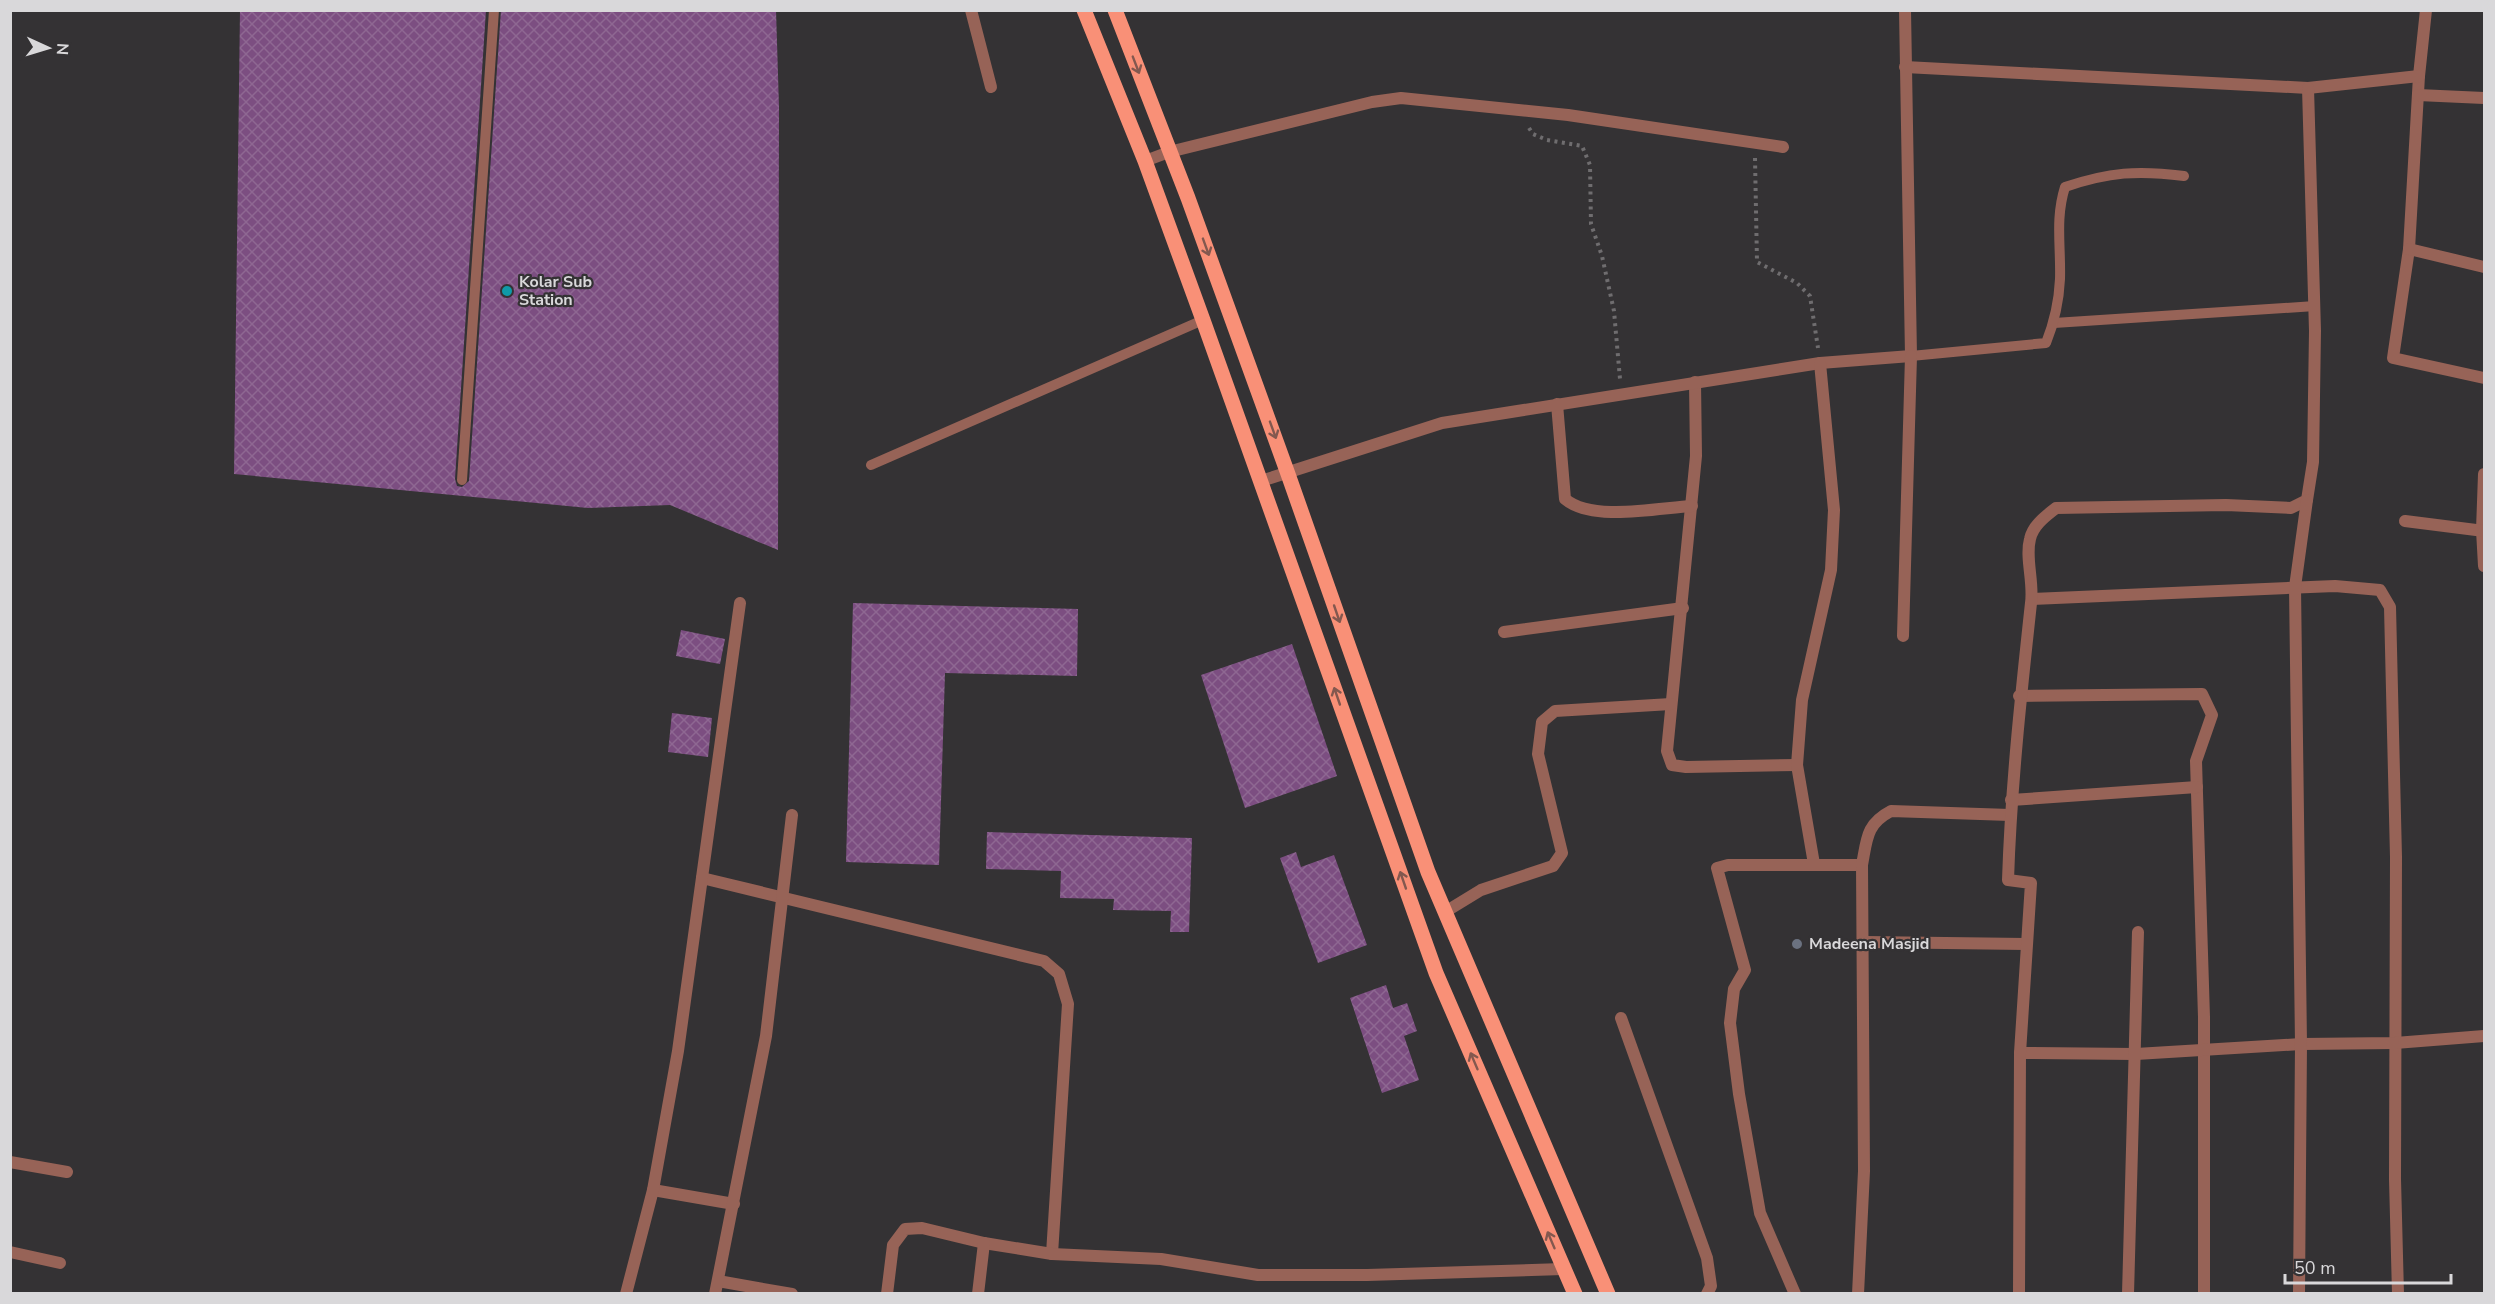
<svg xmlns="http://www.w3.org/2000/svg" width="2495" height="1304" font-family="'Nunito Sans',sans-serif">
<defs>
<pattern id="building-cross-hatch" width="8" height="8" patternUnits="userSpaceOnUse" patternTransform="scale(1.5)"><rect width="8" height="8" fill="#7c4e81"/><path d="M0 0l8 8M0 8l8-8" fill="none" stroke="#8e6792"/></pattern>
</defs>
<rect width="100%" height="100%" fill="#343234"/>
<!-- building -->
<g fill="url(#building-cross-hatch)">
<polygon points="240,10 486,10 455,479 457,486 462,487 469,481 501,10 776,10 779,107 778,550 670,505 588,508 234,474"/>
<polygon points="853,603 1078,609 1077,676 945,673 939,865 846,862"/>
<polygon points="681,630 725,639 720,664 676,656"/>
<polygon points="1292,644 1337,776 1245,808 1201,675"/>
<polygon points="672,713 712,718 708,757 668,752"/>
<polygon points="987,832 1192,838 1189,932 1170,932 1171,911 1113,910 1114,899 1060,898 1061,871 986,869"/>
<polygon points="1296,852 1301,867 1334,855 1367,945 1318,963 1280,858"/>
<polygon points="1386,985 1393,1008 1407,1003 1417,1031 1404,1036 1419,1080 1382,1093 1350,998"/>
</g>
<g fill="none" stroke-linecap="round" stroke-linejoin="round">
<!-- path -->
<g stroke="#6f6d6f" stroke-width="4" stroke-dasharray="3 4.5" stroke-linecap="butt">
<polyline points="1529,128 1533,134 1547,140 1582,146 1590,165 1591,224 1602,256 1614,311 1620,379"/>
<polyline points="1755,158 1757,262 1797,283 1810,296 1818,348"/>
</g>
<!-- service -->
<g stroke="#976357" stroke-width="10">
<polyline points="2054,323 2315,306"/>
<path d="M1911,356L2046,343C2054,323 2059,301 2060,279C2061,246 2055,219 2065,187C2109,172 2138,170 2184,176"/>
<polyline points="871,465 1203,320"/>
<polyline points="462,480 494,10"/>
</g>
<!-- minor -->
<g stroke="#976357" stroke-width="12">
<polyline points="971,10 991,87"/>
<polyline points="2426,10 2419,76 2409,249 2393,358 2484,378"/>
<polyline points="1905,67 2308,88 2419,76"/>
<polyline points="2418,95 2484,98"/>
<polyline points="1145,161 1169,152 1372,102 1401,98 1568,115 1783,147"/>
<polyline points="2409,249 2484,267"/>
<polyline points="1695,382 1696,456 1667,751 1672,765 1686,767 1797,765"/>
<path d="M1557,404L1565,499C1592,522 1658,508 1692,506"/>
<polyline points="2484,474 2482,530 2484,566"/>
<polyline points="1261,481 1442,423 1820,363 1911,356 1905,10"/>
<polyline points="2405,521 2484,531"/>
<polyline points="2032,599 2335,586 2380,590 2390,607 2396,857 2395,1179 2398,1294"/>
<polyline points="1504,632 1683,608"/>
<polyline points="1903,636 1911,356"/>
<polyline points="2019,696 2202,694 2212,715 2196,761 2204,1017 2204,1294"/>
<polyline points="2011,800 2197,787"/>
<polyline points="1814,864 1797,765 1802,700 1831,570 1834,510 1820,363"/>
<polyline points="702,878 1044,961 1059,974 1068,1004 1052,1254"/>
<polyline points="1445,912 1481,890 1553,866 1562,853 1538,754 1542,722 1555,711 1671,704"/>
<polyline points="1865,942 2026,944"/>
<polyline points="1621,1018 1707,1258 1711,1286 1707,1294"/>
<polyline points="2020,1053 2136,1054 2301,1044 2395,1043 2484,1036"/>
<polyline points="10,1162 67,1172"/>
<polyline points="653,1190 734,1204"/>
<polyline points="10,1252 60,1263"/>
<polyline points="718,1281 792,1294"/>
<polyline points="626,1294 653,1190 678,1051 740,603"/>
<polyline points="715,1294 766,1036 792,815"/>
<polyline points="887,1294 893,1245 905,1229 922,1228 984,1243 1052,1254 1161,1259 1258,1275 1367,1275 1563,1269"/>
<polyline points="978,1294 984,1243"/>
<polyline points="1795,1294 1760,1213 1739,1094 1730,1023 1734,989 1745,970 1717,868 1728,865 1862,865"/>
<path d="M1858,1294L1864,1171L1862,865C1867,839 1866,824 1891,811L2010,815"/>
<path d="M2019,1294L2020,1053L2031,883L2008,880C2011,787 2021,695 2031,603C2034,582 2025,558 2030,539C2033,525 2046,516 2056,508L2226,505L2291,508L2307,500L2313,462L2315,331L2308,88"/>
<polyline points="2128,1294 2138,932"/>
<polyline points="2299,1294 2301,1044 2295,587 2307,500"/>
</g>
<!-- primary -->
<g stroke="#f99077" stroke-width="15">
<polyline points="1084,10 1145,161 1203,320 1436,973 1575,1294"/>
<polyline points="1115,10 1188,198 1288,474 1428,872 1608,1294"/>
</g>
</g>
<!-- one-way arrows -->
<defs><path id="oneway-shaft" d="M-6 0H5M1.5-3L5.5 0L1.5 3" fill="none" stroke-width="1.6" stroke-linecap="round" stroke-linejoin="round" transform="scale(1.5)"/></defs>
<g stroke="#83584f">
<use href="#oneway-shaft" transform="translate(1136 65) rotate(69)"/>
<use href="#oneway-shaft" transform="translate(1206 247) rotate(70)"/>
<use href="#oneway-shaft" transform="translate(1273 430) rotate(70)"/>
<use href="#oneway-shaft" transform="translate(1337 614) rotate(71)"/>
<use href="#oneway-shaft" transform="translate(1337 696) rotate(-109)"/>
<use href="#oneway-shaft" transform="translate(1403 880) rotate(-109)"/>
<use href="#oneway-shaft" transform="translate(1474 1061) rotate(-113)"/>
<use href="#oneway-shaft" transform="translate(1551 1240) rotate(-113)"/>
</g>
<!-- markers -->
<circle fill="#0f9aa8" stroke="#343234" stroke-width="2" cx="507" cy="291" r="6"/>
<circle fill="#6b7280" stroke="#343234" stroke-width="2" cx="1797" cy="944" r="6"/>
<g text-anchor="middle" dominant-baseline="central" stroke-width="4.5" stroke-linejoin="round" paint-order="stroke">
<!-- poi labels -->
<g font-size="16" font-weight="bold" fill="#d9d8da" stroke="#343234" text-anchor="start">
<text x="519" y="282">Kolar Sub<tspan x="519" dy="18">Station</tspan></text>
<text x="1809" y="944">Madeena Masjid</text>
</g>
</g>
<!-- border -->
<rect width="2495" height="1304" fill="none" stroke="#d9d8da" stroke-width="24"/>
<!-- north arrow -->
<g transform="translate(48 48) rotate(94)" stroke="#343234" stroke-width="4.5" paint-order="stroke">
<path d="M0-4.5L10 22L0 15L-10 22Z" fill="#d9d8da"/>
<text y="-9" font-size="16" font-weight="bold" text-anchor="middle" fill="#d9d8da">N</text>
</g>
<!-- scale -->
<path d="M2285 1274v9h166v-9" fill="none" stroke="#d9d8da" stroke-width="3"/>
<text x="2294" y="1274" font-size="18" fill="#d9d8da" stroke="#343234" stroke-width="4.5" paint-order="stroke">50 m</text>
</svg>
